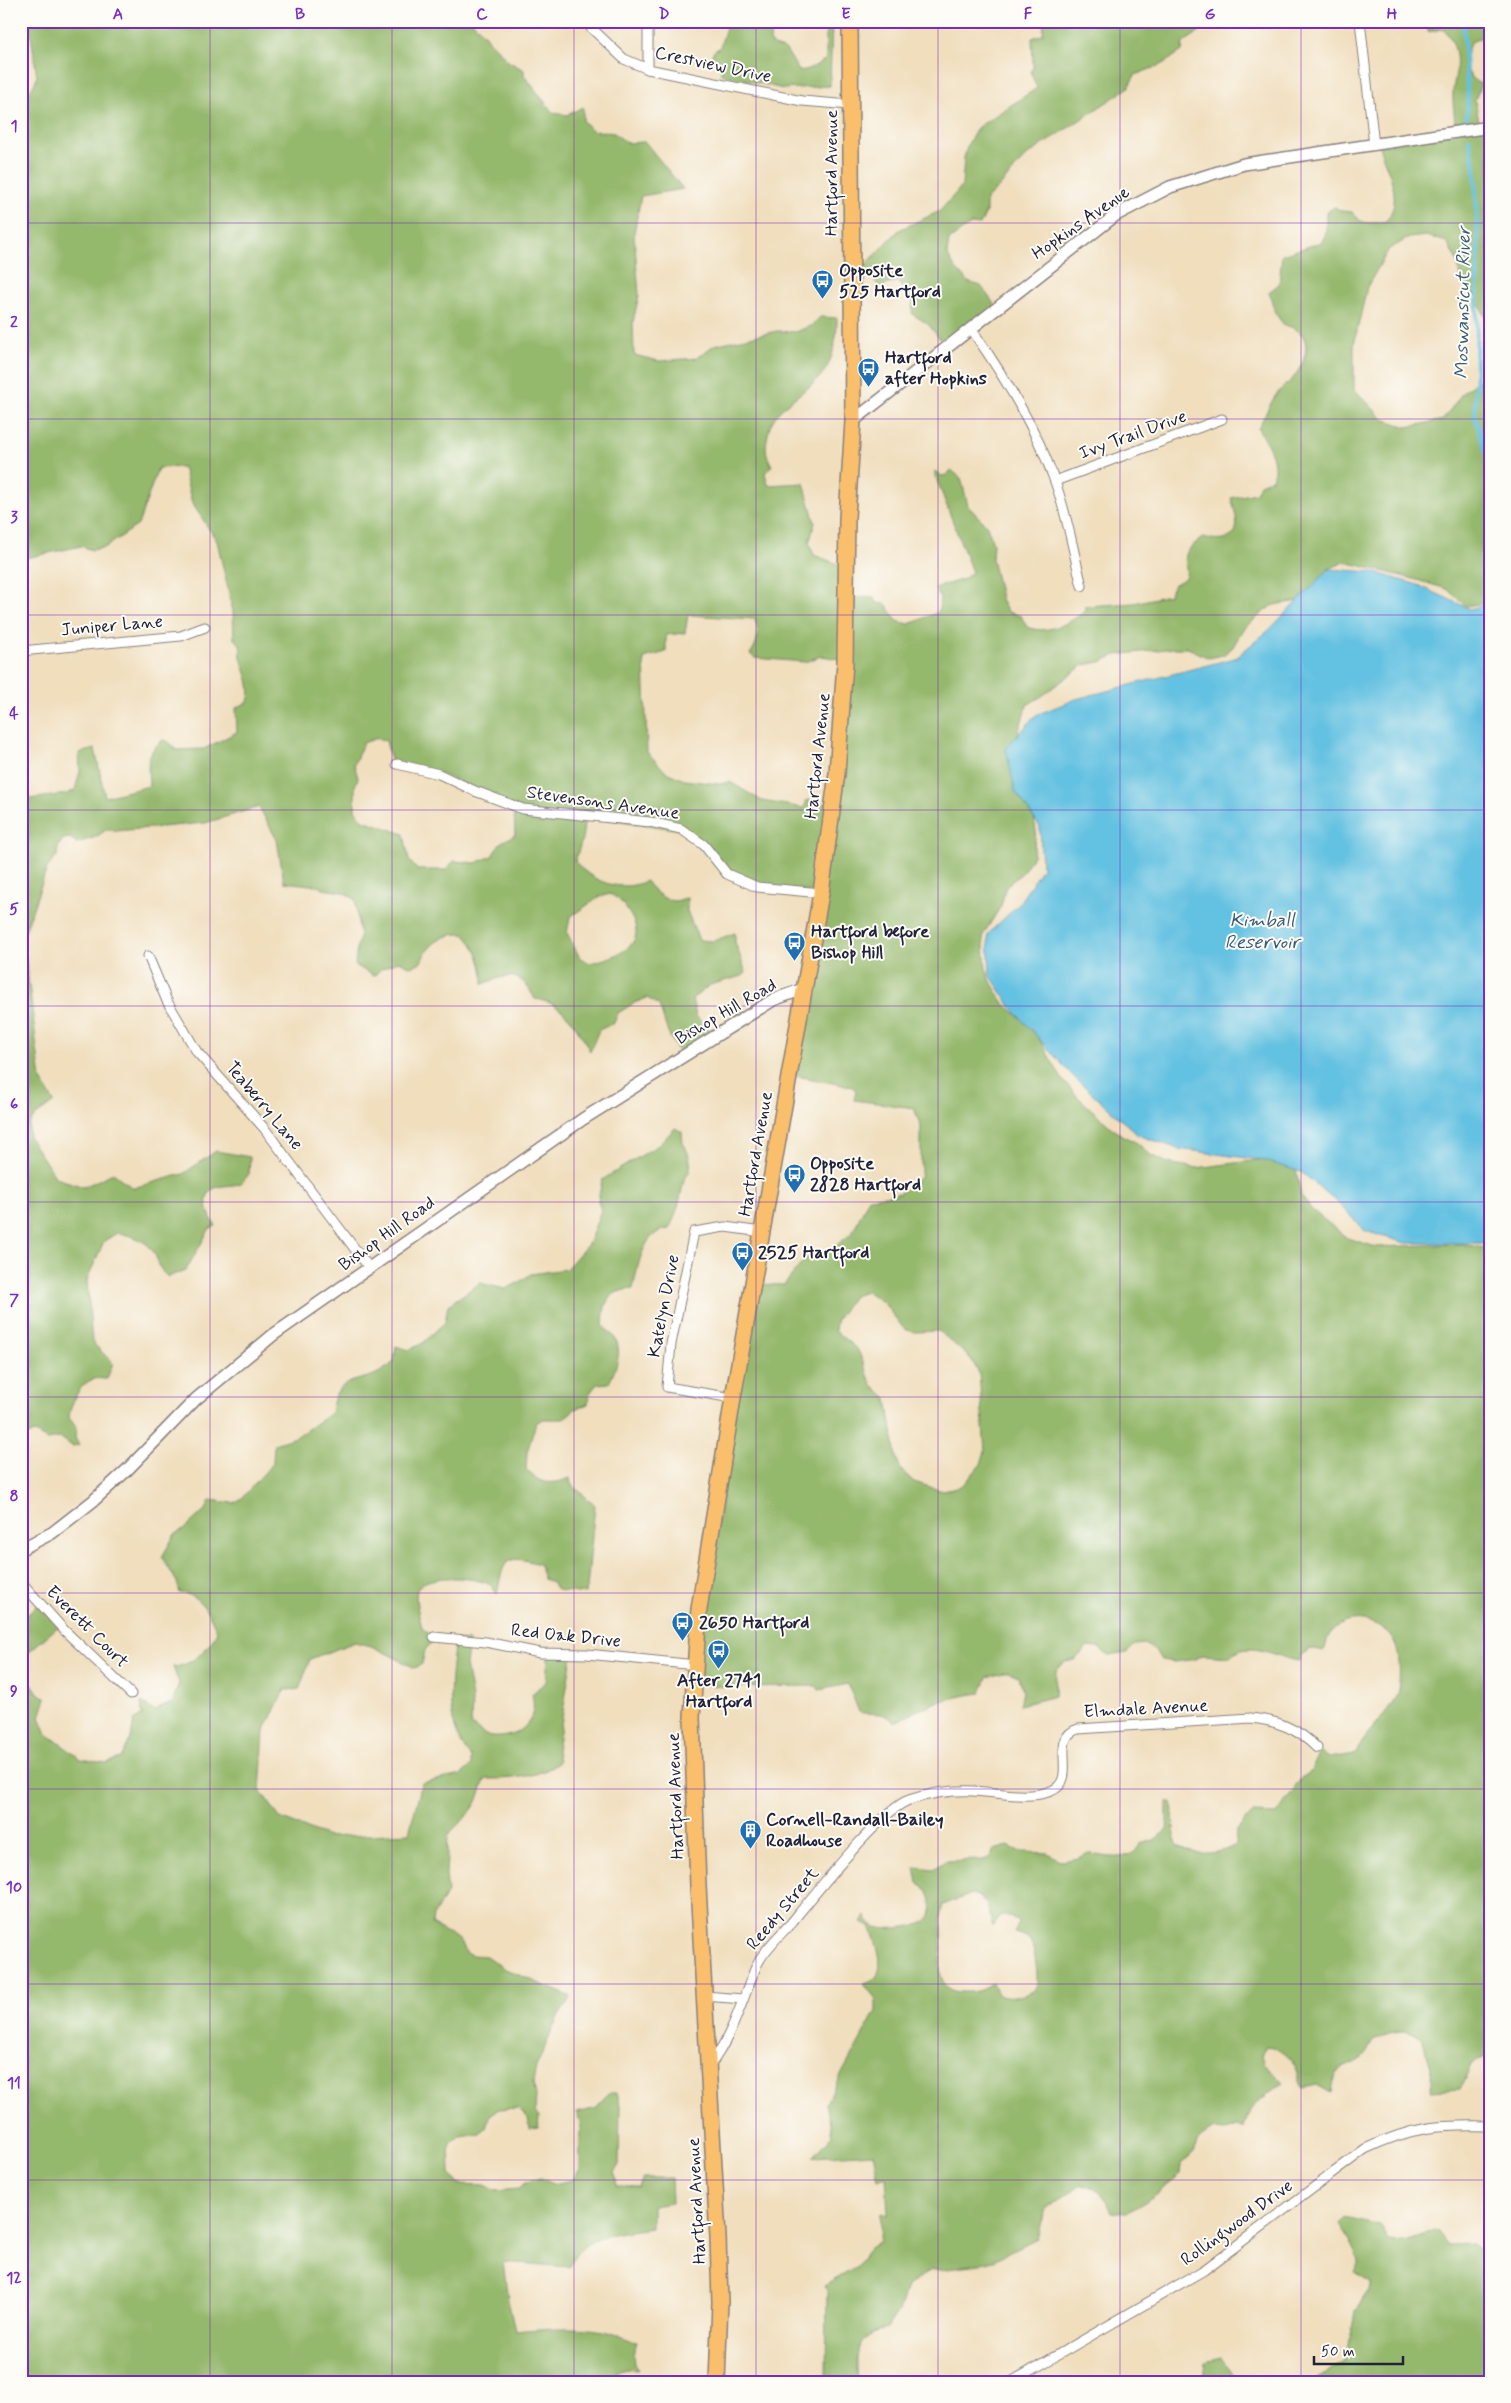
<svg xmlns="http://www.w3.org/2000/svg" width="1511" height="2403" font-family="Mynerve,sans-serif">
<rect width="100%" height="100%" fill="#fdfcf7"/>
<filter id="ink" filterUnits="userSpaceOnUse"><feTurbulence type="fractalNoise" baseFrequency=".02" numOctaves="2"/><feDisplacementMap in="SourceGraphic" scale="10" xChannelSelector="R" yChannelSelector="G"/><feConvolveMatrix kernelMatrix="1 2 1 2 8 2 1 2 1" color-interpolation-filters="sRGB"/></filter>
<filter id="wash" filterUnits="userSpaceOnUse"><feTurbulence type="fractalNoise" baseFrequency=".0096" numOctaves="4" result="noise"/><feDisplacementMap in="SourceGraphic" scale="20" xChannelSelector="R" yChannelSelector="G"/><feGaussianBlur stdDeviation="1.12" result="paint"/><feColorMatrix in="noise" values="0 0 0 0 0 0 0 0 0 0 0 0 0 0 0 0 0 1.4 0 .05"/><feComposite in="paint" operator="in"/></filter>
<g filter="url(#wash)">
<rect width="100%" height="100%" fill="#f0debd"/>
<!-- forest -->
<g fill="#94b86c" stroke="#5b6d54" fill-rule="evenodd">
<path d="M29,21H472L508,61L524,70V75L553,113L567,115L583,107V121L591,130L614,133L627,143L645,142L683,189L641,196L634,233L639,295L633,322L634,355L659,361L697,358L714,345L777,331L796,332L812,325L820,317L837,318C837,332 835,349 829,363C816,393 775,399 768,434C765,448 765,453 772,466L765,473L768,485L804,483L815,523L809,543L814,555L848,568V598L873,597L876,603L886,604L897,621L909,624L939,612L940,598L935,588L964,579L972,572L935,475V471L941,476L947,475L951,470L961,478L968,506L987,526L993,543L992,559L1002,602L1008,612L1021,616L1027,627C1045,635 1069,624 1084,612L1085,606L1134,603L1169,595L1174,584C1194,577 1183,570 1186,555C1187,548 1198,542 1202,538C1243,545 1240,527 1231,498L1256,493L1260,484L1272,479C1279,460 1267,444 1258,428C1265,416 1271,400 1280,390C1284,385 1291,382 1294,377C1309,357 1314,331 1284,325L1275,313L1269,292L1279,284L1282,255L1322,242L1326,233V212L1335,207L1341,211L1352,212C1361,226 1371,223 1386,221C1405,198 1386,169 1379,146L1456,132C1455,117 1451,98 1454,84C1458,63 1459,45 1443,29L1428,32V21H1490V34L1471,42C1463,56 1464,78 1481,84L1475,100L1480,127L1490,128V333L1489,323L1474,295L1462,283L1457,261L1447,242L1426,236L1409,238L1389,249L1367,287L1354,344V389L1383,419L1407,427L1443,420L1463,392L1481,379L1490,367V602L1466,606L1447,589L1410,578L1345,562L1328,569L1331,578L1311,599L1274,605L1267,609L1243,629L1233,647L1223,655L1209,658L1188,648H1174L1116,655L1100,662L1083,665L1042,696L1027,705L1012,752L1034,818L1036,831L1033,856L1022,873L1006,886L1001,906L983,935L986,969L991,982L1005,1005L1034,1030L1062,1079L1078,1097L1115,1131L1137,1143L1152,1156L1168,1163L1196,1168L1258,1160L1284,1163L1296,1169L1301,1196L1312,1210L1347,1238L1376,1247L1462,1244L1490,1249V2054L1471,2065L1460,2089L1432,2091C1434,2073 1426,2055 1422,2037C1405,2028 1392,2033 1375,2039C1371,2044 1368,2053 1364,2056C1348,2072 1334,2060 1331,2093L1317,2085L1303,2088C1297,2082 1300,2077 1297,2070C1291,2056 1280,2048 1266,2047L1261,2055L1263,2062L1284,2083C1268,2092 1246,2109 1243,2128L1236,2126L1226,2130L1214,2129L1200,2138L1194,2153L1182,2164L1181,2175L1151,2198L1127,2213L1111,2212C1103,2193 1101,2187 1080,2185L1046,2209L1037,2238L987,2263L931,2270L907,2286L899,2311L887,2329C854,2334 856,2355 858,2382H826L827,2290L824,2286L857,2267L866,2251L880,2241L881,2213L888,2215L886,2176L878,2179L873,2153L813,2157L832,2136L826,2103L876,2011V1999L864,1984C868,1983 873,1981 875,1978C886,1967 875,1939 870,1926L862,1922L866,1916C869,1921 873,1927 880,1928C886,1930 920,1926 925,1922C937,1912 931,1888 918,1883L915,1867L934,1869L945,1861L983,1860L989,1858L994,1850L1008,1846L1021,1852L1048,1853L1061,1861L1079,1858L1088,1853C1104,1857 1133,1863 1140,1844L1154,1840L1167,1830V1802H1172L1175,1839L1178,1847C1194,1856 1220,1855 1235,1845L1236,1830L1253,1813L1277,1814L1302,1777L1311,1771L1320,1752L1328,1758L1356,1754C1365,1727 1397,1713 1399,1683C1400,1669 1400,1646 1390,1635C1375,1618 1345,1614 1330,1634C1327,1638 1326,1646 1324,1652L1310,1649L1301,1655L1299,1661C1277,1658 1249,1638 1230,1657L1202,1655L1195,1659L1175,1662L1161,1660L1156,1652L1145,1644L1135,1645L1127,1653L1109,1656L1099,1648L1088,1647L1075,1660L1065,1662L1056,1670L1055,1696L1020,1705L1023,1691L1019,1677L1009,1672L987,1677L981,1693C944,1698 926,1704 894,1723C885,1709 872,1716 859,1712L848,1684L819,1690L817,1686L724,1687L693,1683L755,1284L784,1285L806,1258L826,1254L852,1233L869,1198C897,1194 901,1197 921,1176V1127L914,1108L854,1100L856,1091L853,1087L792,1075L820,893L754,887L731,876L683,830L585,816L582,840L575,861C591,882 621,893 646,881C651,889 664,901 675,901C678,901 684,898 687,898V911L699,940L713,941L735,933V942L746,973L742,976L710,985L692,999L696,1016L715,1036L682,1058L668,1033L659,1005L647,998L634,1003L618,1013L614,1023L599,1030L590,1051C577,1027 564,1002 535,999C520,971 510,973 483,984C484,966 477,947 464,934C444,933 428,944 421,962L411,967L399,961L381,969L374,976L355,965L357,947L360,937L355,899L343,892L323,889L319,886L284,882L277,840L259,807L205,823L116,831L106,830L96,837L77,843L70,838L63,839L58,847L57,856L47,868L23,937L41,1080L54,1102L35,1116L29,1124V1137L56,1178L84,1187L113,1173L133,1188L183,1174L216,1151L250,1157L249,1174C247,1176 244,1181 241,1183C235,1186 225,1185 218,1187C199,1192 208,1215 216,1226L210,1228L186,1270L168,1277C159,1270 160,1266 156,1257C150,1241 132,1235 117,1233L104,1241L87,1280L92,1342L113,1363L107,1379C103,1379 98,1378 94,1379C79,1383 70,1405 69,1418L76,1427L75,1438L79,1445L72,1446L61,1438L47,1440L35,1433L21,1437V800L67,794L75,790L80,771L79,753L95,749L105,797L149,786C148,765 145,753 163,740L169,742L176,750L204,749L237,732L236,708L248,702C253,687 246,675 242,661C240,656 241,650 240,644L234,639L233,611L217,541L192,503L183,467L158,468L138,525L106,547L92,550L81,546L21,559V101L34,85L37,77ZM688,615L755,619C759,632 759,642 750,654L755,658L805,662L821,656L846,660L832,805L807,800L804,808L762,801L730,782L719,784L684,780L666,772L647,752L644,658L666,652V635L685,633ZM377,738L386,741L391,760L398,764L439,773L514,807L515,835L500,843L492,856L476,863L454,861L445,870H417L409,860L404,834L363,820L355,810V786L358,778L354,764L363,743ZM610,894C621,899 624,906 631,916C649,947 615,957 590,963L580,958L567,933L570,917L599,897ZM867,1292L883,1302L904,1329L915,1332L939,1331L971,1359L979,1373L985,1451L981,1464L965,1483L957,1488L943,1491L914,1482L901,1470L896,1457L887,1398L872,1385L858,1350L835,1331L836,1321L853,1296ZM972,1894L979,1896L987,1905L993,1927L1001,1916H1010L1018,1922L1015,1933C1022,1935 1028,1936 1031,1943C1035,1952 1040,1981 1035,1989C1029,1996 1005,2001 998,1994C996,1991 994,1986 993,1983C983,1991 977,1992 964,1992C931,1993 942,1960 942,1939C943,1926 939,1917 943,1905Z"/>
<polygon points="728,21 782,21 771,32 770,41 774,46 786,50 799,71 810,69 826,59 826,21 832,21 830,86 783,89 721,74 721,64 710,62 713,52 720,47"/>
<path d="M1044,21H1198L1199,32L1183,43L1182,51L1163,64L1135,75L1128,88L1029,154C1013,168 1003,186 986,199V212L980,225L971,224L949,240L947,254L955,268L968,282L981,286L997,308L947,348L928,324L912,314L913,302L897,281L880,287L869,274L858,273L899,230L940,211L962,186L964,158L968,144L978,127L1037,88L1031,73L1033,66L1032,38L1043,34Z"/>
<path d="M675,1128L682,1132L683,1143C687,1148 692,1162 690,1170C689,1174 684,1178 683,1184C680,1200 677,1214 669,1229C642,1231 638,1267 633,1289C608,1291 604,1301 603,1325C606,1330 611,1332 614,1337C624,1350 615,1371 609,1383L597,1384L590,1393L588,1404L575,1409L563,1419H543L536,1423L527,1452L526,1469C539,1485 552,1485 570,1478L571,1484L595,1505L587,1588L585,1594L557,1590L552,1582L544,1579L539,1564C503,1553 504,1561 497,1594C494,1590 491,1584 486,1583C472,1577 423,1573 417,1590C414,1601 420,1617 422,1628L435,1639L425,1650L422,1664L415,1668L374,1647L355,1642L310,1659L299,1690L285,1689L264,1731L260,1790L280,1818L328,1837L409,1833L422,1783L461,1775L471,1766V1758C443,1724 450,1680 455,1640L469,1641L466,1665L472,1698L471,1725C477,1729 485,1736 491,1737C519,1739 539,1722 532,1694L546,1682L548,1657L572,1655L557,1750L559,1762C540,1778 510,1779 486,1779C480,1788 480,1800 473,1808C468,1816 455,1827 448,1835L446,1876L448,1892L433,1915L432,1924L461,1941L466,1952L471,1955L486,1956L503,1968L571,1997L558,2017L536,2067L533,2082L536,2095L535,2112L539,2116L538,2128L530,2129L528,2118L518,2108L499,2109L489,2116L486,2128L480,2133L460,2136L449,2145L450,2173L459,2184L485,2185L495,2190L519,2188L529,2181L541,2178L553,2184L573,2180L580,2169V2122L577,2113L597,2108L608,2093H617L620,2105L619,2165L614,2173L616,2186L639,2187L643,2178H671L672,2203L652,2206V2228C624,2232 579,2234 570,2267L503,2262L508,2300L515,2331C546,2328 574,2326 604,2331C616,2333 625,2340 637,2341L633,2354L634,2364L638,2370L622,2369L617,2372L615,2382H21V1621L38,1604L60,1625L26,1654L23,1671L39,1694L46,1698L40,1717L47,1734L81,1759L106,1763L121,1758L131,1738L134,1720L142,1716L141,1702L154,1711L173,1702L179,1683L173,1667C192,1666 210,1648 217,1631C209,1614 201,1594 180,1593L177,1582L162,1557L175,1534L183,1530L207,1508L210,1500L234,1503L242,1498L273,1463L274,1444L296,1437L331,1413C332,1408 333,1400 336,1394C343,1380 362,1380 374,1375C381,1372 388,1367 394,1362L396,1346L409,1350L423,1343L445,1322L448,1305L480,1283L505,1289L516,1284L531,1274L566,1269L589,1243L601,1210L598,1201L602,1180L660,1144Z"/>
<path d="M1345,2218L1380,2226L1389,2241C1407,2244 1419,2235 1437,2231L1448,2245L1472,2244L1478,2249L1489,2251L1490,2382H1297L1313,2380L1346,2362L1355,2311L1368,2293L1371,2283L1354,2273L1359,2262L1356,2251L1339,2225Z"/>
<polygon points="1221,2358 1241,2382 1203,2382 1205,2362"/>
</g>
<!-- water -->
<polygon fill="#63c1e1" stroke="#42728e" points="1329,569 1373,572 1418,585 1470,609 1490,603 1490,1243 1406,1243 1365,1231 1334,1199 1301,1172 1262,1160 1179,1149 1138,1135 1072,1075 1014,1011 990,975 988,934 1018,905 1042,868 1040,827 1015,791 1006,748 1036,715 1076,699 1235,658 1268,631"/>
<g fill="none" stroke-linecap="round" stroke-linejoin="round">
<!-- stream -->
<g stroke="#63c1e1" stroke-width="4">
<polyline points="1463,21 1468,102 1466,122"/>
<polyline points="1469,139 1475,169 1478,240 1475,417 1490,466"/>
</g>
</g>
</g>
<g filter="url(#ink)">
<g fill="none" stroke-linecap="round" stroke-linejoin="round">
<defs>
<g id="minor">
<polyline points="370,21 390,21"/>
<polyline points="584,21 624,59 648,69 802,101 851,105"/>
<polyline points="1360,21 1374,145"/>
<polyline points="648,69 648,21"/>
<path d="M972,330C1004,376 1035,426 1054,479C1067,513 1073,551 1082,586"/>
<polyline points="1055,481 1222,419"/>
<polyline points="21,651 181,636 205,627"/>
<polyline points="397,764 439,774 475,791 523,809 650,822 681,829 704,845 727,874 757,887 821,893"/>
<polyline points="148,956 167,1001 197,1052 264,1128 370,1269"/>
<polyline points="733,1398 667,1387 671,1344 694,1232 725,1227 762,1232"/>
<polyline points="21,1582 64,1630 131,1694"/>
<polyline points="434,1637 486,1642 540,1653 587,1654 696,1665"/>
<polyline points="704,1996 743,1999"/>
<path d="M708,2068C727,2044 737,2016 748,1987C752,1978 755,1967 760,1959C768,1946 781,1934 792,1922C813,1896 882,1809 909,1800C928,1794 953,1790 973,1791C998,1792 1027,1800 1051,1791C1080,1780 1048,1738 1078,1729L1251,1718C1278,1721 1297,1728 1317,1748"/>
<path d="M1011,2382L1204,2270L1365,2149C1413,2126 1438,2125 1490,2126"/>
</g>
<g id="tertiary">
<polyline points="853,421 1116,215 1170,187 1244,164 1490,127"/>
<polyline points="21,1549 52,1533 93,1501 127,1470 196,1399 273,1335 583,1119 773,1000 803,989"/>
</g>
<polyline id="trunk" points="717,2382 720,2302 718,2237 698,1886 692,1717 699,1609 733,1398 821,893 837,773 845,663 847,518 853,421 850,21"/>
</defs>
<!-- minor casing -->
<use href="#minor" stroke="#89807c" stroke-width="11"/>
<!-- tertiary casing -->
<use href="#tertiary" stroke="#89807c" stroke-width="14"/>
<!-- trunk casing -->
<use href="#trunk" stroke="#89807c" stroke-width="18"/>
<!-- minor -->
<use href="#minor" stroke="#fff" stroke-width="9"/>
<!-- tertiary -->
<use href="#tertiary" stroke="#fff" stroke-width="11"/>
<!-- trunk -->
<use href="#trunk" stroke="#f9bf6d" stroke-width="15"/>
</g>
</g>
<!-- grid -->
<path fill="none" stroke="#7b2cbf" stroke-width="1" stroke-opacity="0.55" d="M210,21V2382M392,21V2382M574,21V2382M756,21V2382M938,21V2382M1120,21V2382M1301,21V2382M21,223H1490M21,419H1490M21,615H1490M21,810H1490M21,1006H1490M21,1202H1490M21,1397H1490M21,1593H1490M21,1789H1490M21,1984H1490M21,2180H1490"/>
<!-- icons -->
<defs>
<symbol id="bus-pin" viewBox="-11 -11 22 30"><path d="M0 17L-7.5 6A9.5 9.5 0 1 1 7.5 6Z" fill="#1f6fb2" stroke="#fdfcf7"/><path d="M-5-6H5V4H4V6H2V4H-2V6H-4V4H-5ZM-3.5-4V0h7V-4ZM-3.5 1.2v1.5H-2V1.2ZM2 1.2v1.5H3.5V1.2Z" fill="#fff"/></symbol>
<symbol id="building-pin" viewBox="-11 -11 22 30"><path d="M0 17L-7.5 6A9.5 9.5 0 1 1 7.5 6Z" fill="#1f6fb2" stroke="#fdfcf7"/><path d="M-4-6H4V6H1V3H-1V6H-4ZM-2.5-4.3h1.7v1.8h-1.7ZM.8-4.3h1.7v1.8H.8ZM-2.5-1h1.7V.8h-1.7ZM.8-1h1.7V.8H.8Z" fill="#fff"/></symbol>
</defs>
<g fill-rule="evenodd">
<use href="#bus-pin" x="810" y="268" width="25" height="34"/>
<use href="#bus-pin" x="856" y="356" width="25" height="34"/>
<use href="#bus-pin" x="782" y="930" width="25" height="34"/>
<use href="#bus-pin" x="782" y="1162" width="25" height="34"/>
<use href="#bus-pin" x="730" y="1240" width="25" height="34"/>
<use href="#bus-pin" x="670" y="1610" width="25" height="34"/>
<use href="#bus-pin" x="706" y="1638" width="25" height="34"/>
<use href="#building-pin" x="738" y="1818" width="25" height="34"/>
</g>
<g text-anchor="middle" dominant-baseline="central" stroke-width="4" stroke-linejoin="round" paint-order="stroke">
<!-- street labels -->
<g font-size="18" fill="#22223b" stroke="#fdfcf7">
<text transform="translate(713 65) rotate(12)">Crestview Drive</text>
<text transform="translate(832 173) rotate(-90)">Hartford Avenue</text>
<text transform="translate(1081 223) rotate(-35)">Hopkins Avenue</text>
<text transform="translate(1133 435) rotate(-20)">Ivy Trail Drive</text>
<text transform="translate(112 626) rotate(-5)">Juniper Lane</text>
<text transform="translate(818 756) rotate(-84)">Hartford Avenue</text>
<text transform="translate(603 803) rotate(8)">Stevensons Avenue</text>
<text transform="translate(726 1012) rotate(-30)">Bishop Hill Road</text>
<text transform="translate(264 1106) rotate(50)">Teaberry Lane</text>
<text transform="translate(756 1154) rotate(-80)">Hartford Avenue</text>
<text transform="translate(387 1234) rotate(-36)">Bishop Hill Road</text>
<text transform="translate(664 1306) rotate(-79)">Katelyn Drive</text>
<text transform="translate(87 1627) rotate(45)">Everett Court</text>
<text transform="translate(566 1636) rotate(6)">Red Oak Drive</text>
<text transform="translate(1146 1709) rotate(-3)">Elmdale Avenue</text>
<text transform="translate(676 1796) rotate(-92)">Hartford Avenue</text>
<text transform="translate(783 1909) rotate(-50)">Reedy Street</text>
<text transform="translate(697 2201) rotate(-93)">Hartford Avenue</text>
<text transform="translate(1237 2223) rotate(-36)">Rollingwood Drive</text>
</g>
<!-- poi labels -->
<g font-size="18" font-weight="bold" fill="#22223b" stroke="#fdfcf7" text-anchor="start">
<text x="839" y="271">Opposite<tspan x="839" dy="21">525 Hartford</tspan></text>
<text x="885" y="358">Hartford<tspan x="885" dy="21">after Hopkins</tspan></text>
<text x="811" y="932">Hartford before<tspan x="811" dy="21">Bishop Hill</tspan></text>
<text x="810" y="1164">Opposite<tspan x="810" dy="21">2828 Hartford</tspan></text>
<text x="758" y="1253">2525 Hartford</text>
<text x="699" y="1623">2650 Hartford</text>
<text x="719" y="1681" text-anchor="middle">After 2741<tspan x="719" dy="21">Hartford</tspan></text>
<text x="766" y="1820">Cornell-Randall-Bailey<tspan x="766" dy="21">Roadhouse</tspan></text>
</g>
<!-- water labels -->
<g font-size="19" font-style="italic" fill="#395a75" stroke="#fdfcf7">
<text transform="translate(1463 303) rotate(-89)">Moswansicut River</text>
<text x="1262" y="920">Kimball<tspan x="1262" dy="22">Reservoir</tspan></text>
</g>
</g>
<!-- margin -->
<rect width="1511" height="2403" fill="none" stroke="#fdfcf7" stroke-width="55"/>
<!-- scale -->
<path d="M1314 2356v8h89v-8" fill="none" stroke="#22223b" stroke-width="2.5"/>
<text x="1321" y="2356" font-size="15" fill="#22223b" stroke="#fdfcf7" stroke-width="4" paint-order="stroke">50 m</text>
<rect x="28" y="28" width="1456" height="2348" fill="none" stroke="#7b2cbf" stroke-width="2"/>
<g font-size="16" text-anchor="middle" font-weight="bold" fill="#7b2cbf">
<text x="118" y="19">A</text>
<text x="300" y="19">B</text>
<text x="482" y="19">C</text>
<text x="664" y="19">D</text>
<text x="846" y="19">E</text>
<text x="1028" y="19">F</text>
<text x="1210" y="19">G</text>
<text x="1392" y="19">H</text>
<text x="14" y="131">1</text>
<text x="14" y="327">2</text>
<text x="14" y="522">3</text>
<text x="14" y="718">4</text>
<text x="14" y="914">5</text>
<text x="14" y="1109">6</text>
<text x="14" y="1305">7</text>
<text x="14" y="1501">8</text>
<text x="14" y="1696">9</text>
<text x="14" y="1892">10</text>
<text x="14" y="2088">11</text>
<text x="14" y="2283">12</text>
</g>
</svg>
